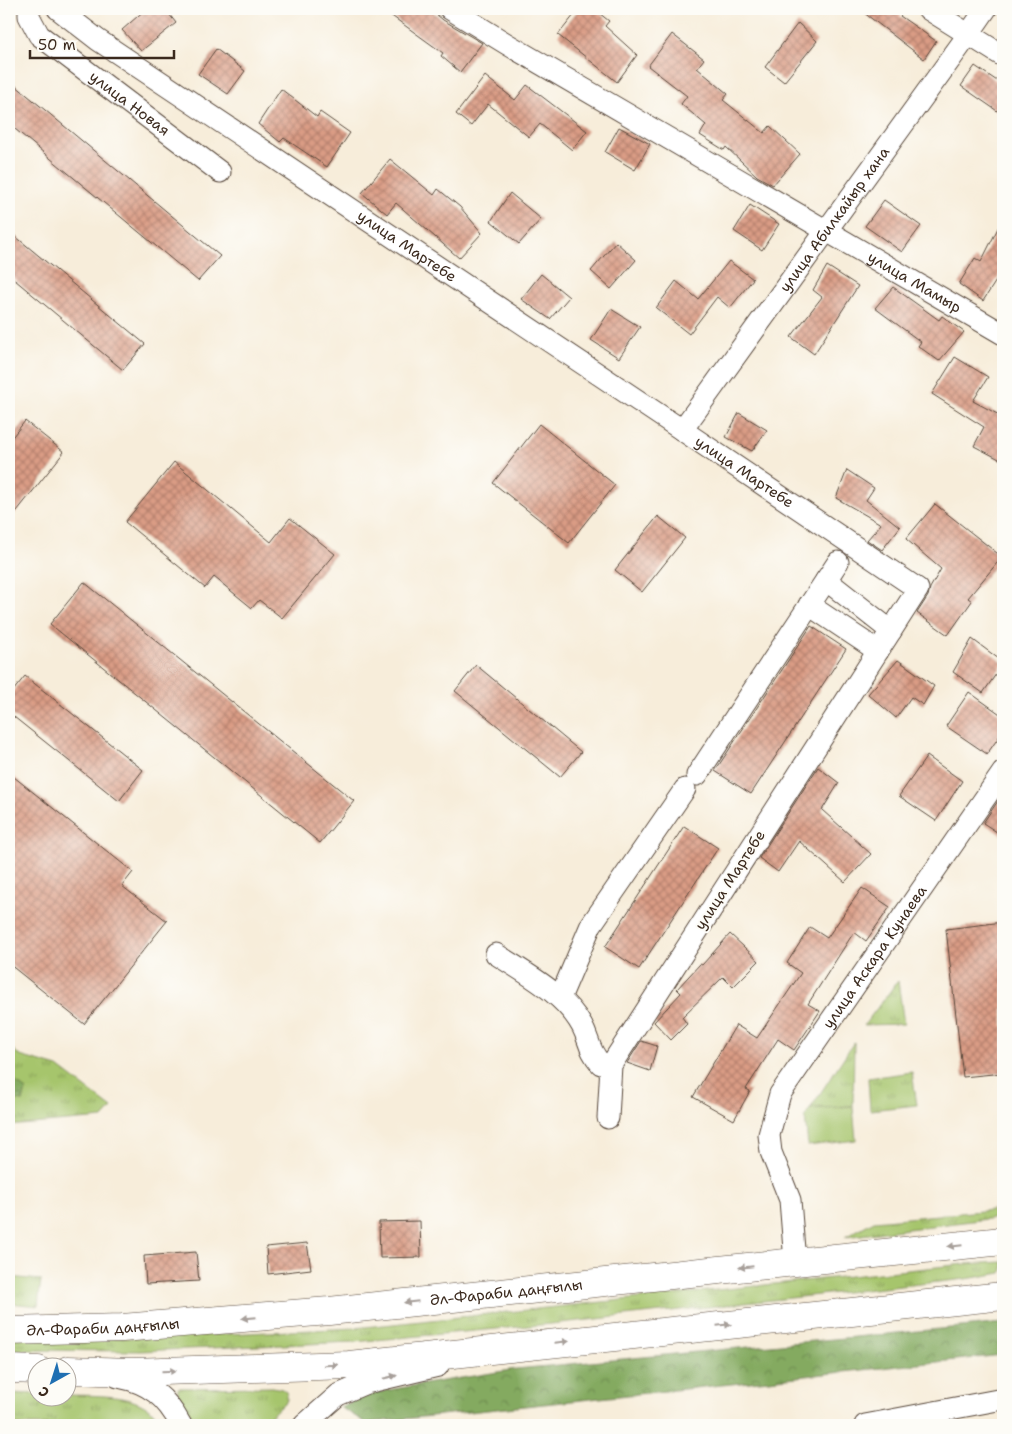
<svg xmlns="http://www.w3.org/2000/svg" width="1012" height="1434" font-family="'Shantell Sans',sans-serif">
<defs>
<pattern id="grass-tufts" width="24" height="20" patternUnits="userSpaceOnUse" patternTransform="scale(1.25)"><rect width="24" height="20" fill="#a6c56c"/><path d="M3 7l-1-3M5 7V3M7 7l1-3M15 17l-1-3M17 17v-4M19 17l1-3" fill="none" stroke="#88a058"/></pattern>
<pattern id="forest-crowns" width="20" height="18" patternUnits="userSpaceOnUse" patternTransform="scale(1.25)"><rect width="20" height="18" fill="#84aa60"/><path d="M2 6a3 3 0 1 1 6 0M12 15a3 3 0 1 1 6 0" fill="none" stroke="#6d8b4f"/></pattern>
<pattern id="building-cross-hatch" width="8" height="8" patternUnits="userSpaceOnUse" patternTransform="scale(1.25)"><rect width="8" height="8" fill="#da9c85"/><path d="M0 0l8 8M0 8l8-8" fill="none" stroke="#b27f6c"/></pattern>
</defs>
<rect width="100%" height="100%" fill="#fdfcf7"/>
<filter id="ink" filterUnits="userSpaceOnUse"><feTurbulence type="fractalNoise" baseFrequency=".02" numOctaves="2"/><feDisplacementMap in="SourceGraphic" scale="10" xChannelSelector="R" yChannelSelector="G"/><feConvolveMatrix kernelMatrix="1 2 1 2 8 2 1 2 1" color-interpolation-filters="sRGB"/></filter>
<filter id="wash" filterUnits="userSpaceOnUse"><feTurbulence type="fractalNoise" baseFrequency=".0096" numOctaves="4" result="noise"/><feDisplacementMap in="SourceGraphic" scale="20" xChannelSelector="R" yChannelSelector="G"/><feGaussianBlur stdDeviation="1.12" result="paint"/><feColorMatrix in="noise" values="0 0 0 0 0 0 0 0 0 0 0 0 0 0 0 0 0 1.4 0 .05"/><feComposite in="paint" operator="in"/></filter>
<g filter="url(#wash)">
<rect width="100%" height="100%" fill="#f7edda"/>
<!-- grass -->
<g fill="url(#grass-tufts)" stroke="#707845">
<polygon points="898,981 904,1024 864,1025"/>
<polygon points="854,1042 853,1106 810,1109"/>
<polygon points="9,1046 20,1056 58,1067 112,1108 103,1118 9,1126"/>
<polygon points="912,1072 917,1105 870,1110 868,1078"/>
<polygon points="1003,1209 1003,1217 845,1237 874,1221"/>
<polygon points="1003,1262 1003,1270 1001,1273 966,1279 551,1324 354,1342 140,1351 9,1350 9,1337 140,1338 355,1328 965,1264"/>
<polygon points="9,1277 41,1280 38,1306 9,1303"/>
<polygon points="273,1387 282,1389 287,1393 287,1400 261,1425 196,1425 183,1401 178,1396 178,1388"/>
<path d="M9,1393L37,1394L38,1396H68V1395C100,1396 146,1392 163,1425H9Z"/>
</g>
<!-- forest -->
<g fill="url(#forest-crowns)" stroke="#606a3f">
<polygon points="9,1077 26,1090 23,1101 9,1100"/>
<polygon points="1003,1323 1003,1355 366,1423 340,1407 358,1399 388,1390 516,1369"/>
</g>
<!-- green -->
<polygon fill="#a6c56c" stroke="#707845" points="853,1106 856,1140 808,1146 805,1117 810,1109"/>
<g id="blocks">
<!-- building -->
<g fill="url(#building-cross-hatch)">
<polygon points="146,9 165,9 176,23 141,51 122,30"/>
<polygon points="382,9 430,9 443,20 482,43 460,72 441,56 443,53"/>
<polygon points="579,9 594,9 609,21 605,26 637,55 617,82 558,35"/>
<polygon points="859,9 906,9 900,16 936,41 924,59"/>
<polygon points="798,23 817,41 784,82 765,67"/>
<polygon points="672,34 704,59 697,68 728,94 723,100 764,133 770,126 800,154 773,185 757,176 726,147 724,150 700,135 706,125 681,104 687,96 648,66"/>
<polygon points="216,49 245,71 228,94 198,74"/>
<polygon points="975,66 1003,85 1003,115 961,86"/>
<polygon points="485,76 515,100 527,85 587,131 572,150 540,124 529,137 488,104 471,126 456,114"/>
<polygon points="9,80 220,256 198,281 9,124"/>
<polygon points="281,89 317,117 320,112 350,133 327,167 284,138 280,142 258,124"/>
<polygon points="619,127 650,144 635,170 605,152"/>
<polygon points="390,159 434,195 438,189 460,207 482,233 459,258 396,203 387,214 362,193"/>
<polygon points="510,193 541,219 519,244 491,221"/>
<polygon points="884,200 921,226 902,252 865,226"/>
<polygon points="750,205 779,224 762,250 734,231"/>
<polygon points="1003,218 1003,270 983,301 959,284 975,258 981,262"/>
<polygon points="9,231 145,344 123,370 9,275"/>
<polygon points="616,242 636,260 611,289 591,271"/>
<polygon points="729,261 753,279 730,308 717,297 689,334 656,308 676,281 698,299"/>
<polygon points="827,266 858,286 814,354 791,337 822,297 813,290"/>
<polygon points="541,274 569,297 550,319 521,299"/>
<polygon points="893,287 939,320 942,316 964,332 939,361 918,346 921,342 875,308"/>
<polygon points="611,309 640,327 619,358 591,340"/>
<polygon points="955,357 988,377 973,401 1003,417 1003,461 974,446 984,427 932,394"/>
<polygon points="739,413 767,430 752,451 726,437"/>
<polygon points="25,421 64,452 9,521 9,441"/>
<polygon points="539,424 615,485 569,543 493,483"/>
<polygon points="174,462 271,542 290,518 335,554 282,618 259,600 252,608 214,577 205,588 125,522"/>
<polygon points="847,470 874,488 866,500 900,527 882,550 867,540 881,524 836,498"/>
<polygon points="935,504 1002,557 968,598 972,601 948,635 917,613 928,596 930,588 941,569 906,539"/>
<polygon points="658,516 685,538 642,592 615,570"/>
<polygon points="84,582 354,801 320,843 50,624"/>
<polygon points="811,626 846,649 751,794 715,771"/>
<polygon points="972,639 1003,662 1003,664 983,693 953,672"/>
<polygon points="898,660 934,686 923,705 911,697 896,718 868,694"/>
<polygon points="476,665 581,752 560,777 455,691"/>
<polygon points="25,676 143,770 119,801 9,713 9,696"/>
<polygon points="969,692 1003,716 1003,731 987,754 946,726"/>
<polygon points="927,756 962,781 936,821 899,796"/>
<polygon points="818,767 839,783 822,810 871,854 845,882 799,841 778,872 759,858"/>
<polygon points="9,773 133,872 122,886 167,921 84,1024 9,964"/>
<polygon points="1000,798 1003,800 1003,836 983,823"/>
<polygon points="684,826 718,848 639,969 605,947"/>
<polygon points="862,888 890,907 866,941 854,932 808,1004 820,1011 794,1050 778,1039 746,1089 750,1091 734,1120 693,1097 736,1025 757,1038 801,973 787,963 810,927 827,938"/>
<polygon points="1003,922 1003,1073 963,1077 946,929"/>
<polygon points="730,934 759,961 733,987 723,977 682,1017 687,1024 671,1040 654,1022 681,993 677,989 700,964 702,965"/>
<polygon points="641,1041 657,1046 650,1071 627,1063"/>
<polygon points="420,1221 421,1257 380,1258 379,1222"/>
<polygon points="307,1243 311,1269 268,1274 266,1247"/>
<polygon points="196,1252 199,1281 146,1284 144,1256"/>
</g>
</g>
</g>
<g filter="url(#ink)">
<use href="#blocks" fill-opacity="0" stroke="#57473a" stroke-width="1"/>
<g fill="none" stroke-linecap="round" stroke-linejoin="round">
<defs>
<g id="minor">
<path id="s1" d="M29,9V16L39,35L220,172"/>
<path id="s2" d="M58,9L98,40L682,430L918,589L611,1065L608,1118"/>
<path id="s3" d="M450,9L507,44L1003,334"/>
<polyline points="928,9 1003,56"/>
<path id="s4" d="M682,430L968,35L986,9"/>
<polyline points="826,580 891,631"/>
<polyline points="809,605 878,651"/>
<polyline points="697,775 838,562"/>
<path d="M496,954C526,974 564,993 582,1026C590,1041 588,1049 601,1064L611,1065"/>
<polyline points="560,998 591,925 685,789"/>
<path id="s5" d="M795,1262L790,1200L771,1152L769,1135L780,1094L1003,772"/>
<path d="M118,1377C150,1383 166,1397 181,1425"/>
<polyline points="304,1425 338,1395 366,1383 438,1366"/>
<polyline points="865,1425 1003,1399"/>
</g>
<g id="major">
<path id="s6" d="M9,1331L122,1328L329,1311L795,1262L1003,1241"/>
<polyline points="9,1369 38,1370"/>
<polyline points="68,1370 132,1372 349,1365 1003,1296"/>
</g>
</defs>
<!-- minor casing -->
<use href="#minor" stroke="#57473a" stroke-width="23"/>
<!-- major casing -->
<use href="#major" stroke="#57473a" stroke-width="29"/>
<!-- minor -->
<use href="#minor" stroke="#fff" stroke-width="21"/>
<!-- major -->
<use href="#major" stroke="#fff" stroke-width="28"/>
</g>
<!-- one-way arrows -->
<defs><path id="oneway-solid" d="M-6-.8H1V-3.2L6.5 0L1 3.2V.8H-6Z" transform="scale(1.25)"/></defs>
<g fill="#a79f9a">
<use href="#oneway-solid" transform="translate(955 1246) rotate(174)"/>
<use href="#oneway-solid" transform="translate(746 1267) rotate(174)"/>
<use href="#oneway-solid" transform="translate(411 1302) rotate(174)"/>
<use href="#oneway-solid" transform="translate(249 1318) rotate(175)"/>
<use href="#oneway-solid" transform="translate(724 1325) rotate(-6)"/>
<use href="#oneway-solid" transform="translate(562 1342) rotate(-6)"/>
<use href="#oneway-solid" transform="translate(331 1365) rotate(-2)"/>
<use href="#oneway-solid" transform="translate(169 1371) rotate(-2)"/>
<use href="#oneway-solid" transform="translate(390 1377) rotate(-13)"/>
</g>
</g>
<g text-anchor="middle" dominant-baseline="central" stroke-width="4" stroke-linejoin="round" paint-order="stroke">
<!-- street labels -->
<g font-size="15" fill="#3b2a1e" stroke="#fdfcf7">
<text stroke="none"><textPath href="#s1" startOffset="142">улица Новая</textPath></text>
<text stroke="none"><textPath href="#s4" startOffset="260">улица Абилкайыр хана</textPath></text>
<text stroke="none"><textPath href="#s2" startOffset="422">улица Мартебе</textPath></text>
<text stroke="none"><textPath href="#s3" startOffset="539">улица Мамыр</textPath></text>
<text stroke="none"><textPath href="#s2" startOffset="828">улица Мартебе</textPath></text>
<text transform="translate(730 880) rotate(-57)">улица Мартебе</text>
<text stroke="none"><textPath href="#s5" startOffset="340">улица Аскара Кунаева</textPath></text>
<text stroke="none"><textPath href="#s6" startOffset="499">Әл-Фараби даңғылы</textPath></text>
<text stroke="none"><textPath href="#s6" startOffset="94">Әл-Фараби даңғылы</textPath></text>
</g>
</g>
<!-- margin -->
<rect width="1012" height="1434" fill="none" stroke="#fdfcf7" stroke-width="30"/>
<!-- north arrow -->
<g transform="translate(52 1382) rotate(219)"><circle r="24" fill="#fdfcf7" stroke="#afa8a0"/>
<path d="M0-4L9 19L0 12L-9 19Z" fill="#1f6fb2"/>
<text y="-8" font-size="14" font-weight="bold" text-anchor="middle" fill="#3b2a1e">С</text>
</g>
<!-- scale -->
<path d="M30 50v8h144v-8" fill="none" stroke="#3b2a1e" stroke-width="2.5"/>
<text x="38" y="50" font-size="15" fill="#3b2a1e" stroke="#fdfcf7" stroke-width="4" paint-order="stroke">50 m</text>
</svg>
